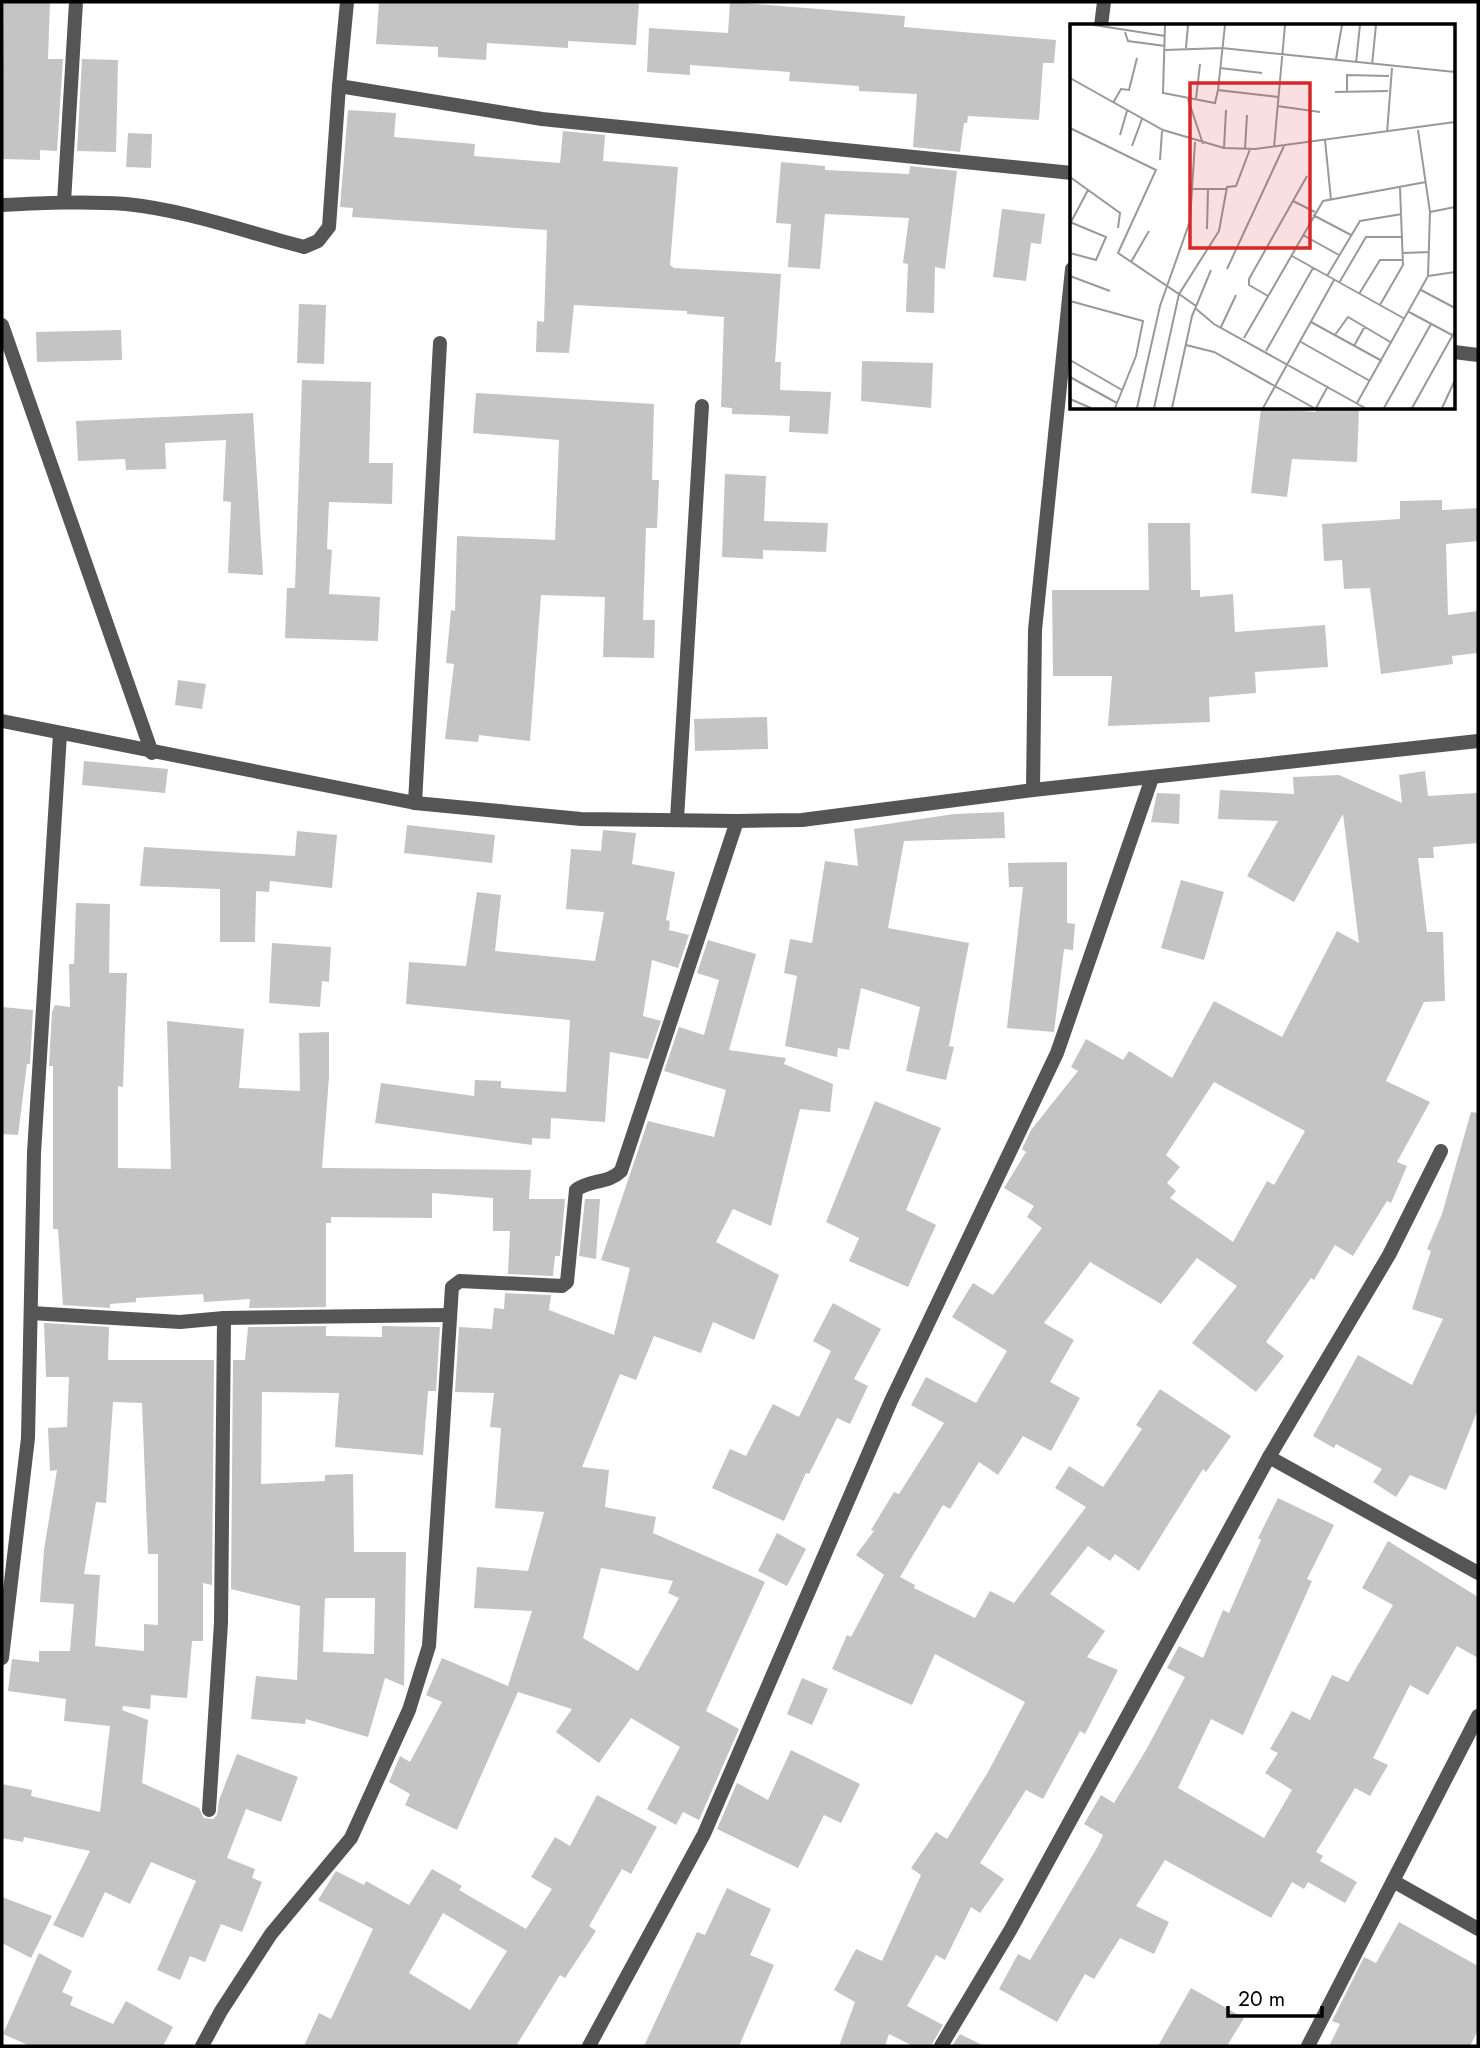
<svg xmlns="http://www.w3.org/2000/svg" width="1480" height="2048" font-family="Jost,sans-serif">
<rect width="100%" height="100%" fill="#fff"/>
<!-- building -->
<g fill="#c4c4c4" fill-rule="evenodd">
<polygon points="4,2 50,2 48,59 63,59 57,151 40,150 40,160 2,159"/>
<polygon points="379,2 639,2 636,45 568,41 568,48 487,43 486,60 438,57 438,47 376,44"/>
<polygon points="730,2 905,16 904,27 1056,40 1054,63 1043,63 1039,120 968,116 967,123 964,123 960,152 913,147 917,94 859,91 859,86 789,81 790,72 690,65 690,75 647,72 649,28 728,33"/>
<polygon points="82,59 118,60 116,152 77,151"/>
<polygon points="348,110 396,113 394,137 475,144 474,156 560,163 563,131 605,135 603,161 678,167 670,265 674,268 781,274 775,362 781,362 780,390 831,392 828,434 789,432 790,416 732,414 732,408 721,407 724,317 687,314 687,311 574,305 569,353 536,352 537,321 544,322 547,230 352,217 353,208 340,207"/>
<polygon points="128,133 152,134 151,168 126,167"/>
<polygon points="781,162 825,166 825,170 909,174 910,166 957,171 945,269 935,267 934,313 906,312 908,264 903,263 909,218 825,214 820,269 788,267 791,224 776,223"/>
<polygon points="1002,209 1045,214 1041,244 1031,243 1026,281 993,277"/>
<polygon points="299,304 326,305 324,364 297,363"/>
<polygon points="121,330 122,360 37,362 36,332"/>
<polygon points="862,361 933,363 931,408 861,401"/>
<polygon points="302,380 371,382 369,463 393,463 392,504 329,502 327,549 332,550 329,594 380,597 378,641 285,638 287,588 295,588"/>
<polygon points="476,393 654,404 652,480 659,480 657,528 646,528 643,620 655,620 654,658 603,657 605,597 541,595 530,741 479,735 478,742 445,739 454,664 446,663 451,610 455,611 457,536 555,540 559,440 473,433"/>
<polygon points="1261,408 1316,412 1316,408 1359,408 1357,462 1292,459 1287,497 1251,493"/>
<polygon points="253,413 263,575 228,573 231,502 223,501 226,440 165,443 166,469 126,470 125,459 78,461 76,421"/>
<polygon points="725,474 766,476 764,521 828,523 826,552 763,550 763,559 722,557"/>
<polygon points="1442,500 1442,510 1478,508 1478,541 1446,544 1448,615 1478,611 1478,653 1452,656 1453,664 1381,674 1370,588 1344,589 1342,560 1324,561 1322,524 1400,519 1400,501"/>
<polygon points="1148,523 1190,523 1191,590 1200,590 1200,597 1233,594 1235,632 1325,625 1328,667 1255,672 1256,693 1209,697 1210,722 1108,726 1112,676 1053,676 1052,590 1149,590"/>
<polygon points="178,680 206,684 202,709 175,705"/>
<polygon points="767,717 768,749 695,751 694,719"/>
<polygon points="84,761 168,769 165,793 82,785"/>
<path d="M1425,771L1428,796L1478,793V843L1433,847L1434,858H1418L1427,932H1443L1445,1001L1424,1002L1386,1081L1430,1102L1397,1162L1407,1166L1391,1203L1387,1201L1353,1256L1335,1245L1314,1280L1311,1278L1266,1342L1284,1356L1256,1392L1192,1343L1237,1286L1197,1258L1161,1304L1090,1262L1044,1323L1074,1340L1050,1382L1080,1398L1051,1451L1023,1436L998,1475L979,1462L950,1509L943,1505L900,1577L915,1585L914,1588L975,1618L990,1591L1014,1603L1086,1507L1055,1488L1069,1466L1103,1487L1142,1429L1136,1425L1160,1389L1231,1436L1206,1472L1203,1469L1139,1571L1115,1554L1110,1561L1088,1546L1050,1594L1105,1631L1087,1657L1118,1670L1085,1734L1080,1731L1043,1799L1026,1790L980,1863L1004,1879L980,1913L971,1907L945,1960L936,1955L907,2006L943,2025L931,2046H913L889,2034L885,2046H839L855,2002L834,1990L856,1949L882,1961L921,1875L911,1868L936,1832L947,1839L988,1772L1025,1702L935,1654L912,1705L832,1669L847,1635L851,1637L884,1575L856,1555L874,1531L871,1530L894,1492L899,1494L944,1423L911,1405L926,1377L976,1403L1007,1351L952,1317L973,1283L993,1295L1042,1228L1027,1217L1034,1206L1004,1188L1026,1152L1022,1149L1031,1130L1078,1071L1071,1067L1086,1039L1123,1060L1129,1051L1172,1078L1214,1001L1282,1037L1337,931L1359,943L1343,814L1294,902L1247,876L1278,821L1218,819L1220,790L1294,794L1293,777L1339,775L1402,803L1399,775ZM1214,1082L1305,1131L1274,1185L1267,1181L1233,1242L1170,1198L1176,1191L1167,1183L1180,1167L1166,1155Z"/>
<polygon points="1157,793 1180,794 1179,824 1151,822"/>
<polygon points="1004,812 1005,838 904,841 888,928 969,943 949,1046 954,1047 946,1080 906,1071 920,1007 861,988 849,1050 838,1048 837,1057 785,1046 797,976 784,973 790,939 812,943 825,861 858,866 854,829 954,814"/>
<polygon points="407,825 495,835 492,863 404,853"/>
<polygon points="603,830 636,833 632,864 675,872 666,920 670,921 669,930 689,935 678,968 652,960 643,1016 661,1021 648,1059 610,1052 605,1122 551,1118 550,1139 532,1138 532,1145 375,1123 381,1083 474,1096 475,1080 501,1081 501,1088 566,1092 570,1020 406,1004 409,962 466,966 477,892 501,895 495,951 595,961 604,912 566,909 571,849 601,851"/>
<polygon points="297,831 337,835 332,888 270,881 269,892 256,891 255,942 220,942 220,889 140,886 144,847 295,856"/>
<polygon points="1067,862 1067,923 1075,924 1073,950 1064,949 1054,1032 1007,1028 1023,887 1009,887 1008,863"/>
<polygon points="1181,880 1224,892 1204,960 1161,948"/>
<polygon points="76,903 110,904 109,973 127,973 123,1087 118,1086 118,1168 171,1169 167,1021 244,1029 239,1088 300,1091 299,1033 329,1032 329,1077 322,1168 531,1170 529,1199 565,1199 560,1256 555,1256 553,1276 508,1274 510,1231 493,1231 493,1198 432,1193 432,1218 331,1217 331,1223 326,1223 326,1307 249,1308 250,1299 204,1302 203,1294 136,1298 136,1302 110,1304 110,1308 63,1305 58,1229 53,1229 53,1066 49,1066 52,1012 55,1005 70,1007 69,964 74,964"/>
<path d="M708,940L756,954L729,1050L786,1058L784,1064L833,1084L830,1112L800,1109L771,1226L733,1209L716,1242L779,1275L754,1340L713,1322L701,1353L654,1336L636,1380L620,1374L582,1467L609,1470L605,1507L656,1517L653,1533L765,1582L706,1711L739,1729L699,1820L683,1812L676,1825L647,1809L680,1747L631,1718L599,1763L556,1732L572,1709L518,1692L457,1830L405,1805L410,1794L389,1782L400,1756L410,1762L442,1702L426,1695L442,1658L508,1686L532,1611L474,1608L477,1567L528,1571L544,1512L495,1508L501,1428L490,1427L494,1393L455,1392L459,1327L492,1329L494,1308L504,1309L505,1293L551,1295L549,1310L614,1335L630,1268L601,1260L648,1121L714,1137L726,1090L664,1071L679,1027L704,1035L719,980L697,973ZM601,1568L673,1581L668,1593L679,1598L638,1671L583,1638Z"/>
<polygon points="272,943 331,947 329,982 322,981 320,1007 269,1003"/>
<polygon points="2,1007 33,1010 30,1064 27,1064 18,1135 2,1134"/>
<polygon points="875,1101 941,1128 906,1210 936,1225 908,1287 849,1261 859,1238 826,1222"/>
<polygon points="1471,1112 1478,1113 1478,1409 1446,1490 1410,1475 1396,1497 1373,1482 1382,1469 1336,1444 1334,1448 1313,1436 1358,1355 1412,1385 1443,1319 1412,1309 1431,1251 1427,1249 1442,1214"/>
<polygon points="585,1199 600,1199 596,1259 579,1256"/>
<polygon points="833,1303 881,1329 854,1379 868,1386 850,1424 837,1418 809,1474 806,1473 784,1521 712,1488 730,1449 746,1456 773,1404 799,1417 831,1351 813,1341"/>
<path d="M44,1323L109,1327L108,1360H214L212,1585L203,1583V1641H192L187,1698L151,1695L150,1709L123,1706L122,1710L148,1720L142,1783L199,1808L204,1818L213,1819L217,1815L219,1800L237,1754L298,1777L281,1822L246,1809L227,1858L255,1869L252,1878L262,1882L242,1932L221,1924L205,1962L190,1956L180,1980L157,1970L196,1881L151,1862L130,1904L105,1892L83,1938L53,1925L90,1851L24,1837L23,1842L2,1838V1784L32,1790L31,1796L100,1812L110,1726L64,1721L66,1699L8,1691L12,1659L39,1662V1651H70L74,1604L40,1602L44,1550L57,1470L50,1471L48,1428L67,1427L69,1377H46ZM113,1402L142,1403L148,1554H158V1625L144,1624V1651L95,1646L100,1575L84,1574L96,1502L106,1503Z"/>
<path d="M326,1326V1336L382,1337V1326L440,1327L436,1391H428L423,1455L335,1447L339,1393L262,1392L261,1484L325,1481V1475L353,1474L354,1552H406L404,1686L385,1678L368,1737L306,1719L305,1724L251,1719L256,1676L297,1680L300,1606L231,1589L233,1360H245L248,1327ZM325,1598H375L374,1654L323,1652Z"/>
<polygon points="1278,1498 1334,1525 1307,1579 1312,1581 1243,1735 1211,1719 1178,1788 1264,1838 1292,1790 1265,1773 1278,1753 1270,1749 1292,1711 1310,1720 1332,1675 1348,1682 1393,1605 1362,1588 1388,1541 1478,1597 1478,1658 1457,1646 1428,1695 1410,1685 1373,1758 1388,1765 1370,1796 1355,1788 1316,1852 1323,1856 1320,1861 1357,1882 1345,1903 1308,1882 1304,1889 1292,1882 1271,1918 1165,1860 1136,1906 1169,1922 1154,1954 1120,1938 1094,1979 1085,1974 1057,2022 999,1989 1018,1954 1030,1960 1098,1846 1103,1835 1084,1824 1101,1795 1114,1803 1146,1750 1185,1677 1167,1668 1179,1646 1203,1658 1223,1610 1229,1613 1261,1540 1258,1538"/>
<polygon points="777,1533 806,1549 787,1586 758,1571"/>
<polygon points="802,1678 828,1689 812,1725 787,1714"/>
<polygon points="791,1750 860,1784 841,1823 824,1815 798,1868 717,1829 737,1783 768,1800"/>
<path d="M597,1795L657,1827L631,1874L622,1869L589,1926L596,1931L565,1978L560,1975L516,2046H304L319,2013L331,2019L373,1929L318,1900L336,1871L364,1885L366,1881L409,1905L432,1869L462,1886L459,1890L526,1929L552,1889L531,1877L555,1837L570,1846ZM443,1913L507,1951L470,2010L409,1973Z"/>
<polygon points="727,1888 771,1909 750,1955 774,1965 739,2046 644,2046 697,1932 705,1935"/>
<polygon points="2,1897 52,1916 31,1958 2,1943"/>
<polygon points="1399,1922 1478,1966 1478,2030 1470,2046 1329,2046 1340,2024 1332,2021 1364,1957 1376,1963"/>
<polygon points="39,1953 72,1971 62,1992 73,1997 70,2005 113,2024 126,2001 173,2027 163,2046 30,2046 3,2034"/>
<polygon points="1191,1988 1244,2018 1227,2046 1158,2046"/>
<polygon points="960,2034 984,2046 952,2046"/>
</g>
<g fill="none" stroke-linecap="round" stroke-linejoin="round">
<!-- street -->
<g stroke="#555" stroke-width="14">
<polyline points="347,2 339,86 542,119 1072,173"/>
<polyline points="1101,26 1104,2"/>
<polyline points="64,202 76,2"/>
<path d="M2,205C43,203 84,201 126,204C186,210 246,232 304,247L318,241L329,227L339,86"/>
<polyline points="2,325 152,753"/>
<polyline points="1454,352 1478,355"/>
<polyline points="2,721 415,803 581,819 737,821 802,820 1033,790 1478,741"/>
<polyline points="1033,790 1035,630 1072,269"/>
<polyline points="415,803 440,343"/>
<polyline points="677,819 702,406"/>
<polyline points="31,1313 180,1322 224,1318 450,1315"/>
<polyline points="1269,1457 1478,1573"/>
<polyline points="2,1658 28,1438 34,1153 60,734"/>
<polyline points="209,1810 221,1623 224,1318"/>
<polyline points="1393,1881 1478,1929"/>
<path d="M202,2046L221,2011L271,1934L351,1838L409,1710L429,1646L452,1287L460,1281L562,1286L567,1282L576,1190C590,1179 608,1184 621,1171L737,821"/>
<polyline points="589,2046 704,1834 891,1401 1057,1053 1152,778"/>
<polyline points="941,2046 1011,1929 1269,1457 1389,1255 1441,1151"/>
<polyline points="1308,2046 1478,1716"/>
</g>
</g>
<!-- overview -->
<g transform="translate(1070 24)">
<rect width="385" height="385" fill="#fff"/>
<path fill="none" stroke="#999" stroke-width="2" d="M24,1L95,12M95,1L93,69L145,79L148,66M155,1L148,66L208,73M55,8L58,17L95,22M116,24L118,1M95,26L152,24L385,48M266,35L272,1M286,39L290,1M302,41L306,1M150,44L192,49M0,54L93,106L154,124L185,125L385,98M277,67V51L319,52M265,68L318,67M118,75L133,120M126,75L130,40M43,79L51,65L59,66L67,34M207,82L250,88M0,104L86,146L48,229L109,270L149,207L157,163L166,162L180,125M317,109L322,44M50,111L57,87M255,116L261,176M62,122L72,95M204,123L215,1M154,124L156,86M175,125L177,91M90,136L92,107M0,153L50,189L48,204M123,165H157M223,177L245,188M360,188L385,183M243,191L281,211M0,198L36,213L26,236L0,229M1,198L18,166M137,205L138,165M233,211L269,231M333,229L359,228M222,232L335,295M61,238L79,207M157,245L214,122M0,252L40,267M257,252L290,197L332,190M358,252L385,248M269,259L296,213H333M351,266L385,284M289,270L310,236H333M198,272L179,261V255L237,152M0,277L73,297L66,332L45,384M310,281L333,241L330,164M125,284L144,300L295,384M339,288L382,311M241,298L312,337M151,303L166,271M265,311L278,293L322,319M174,314L253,177L356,158M231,318L300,357M116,321L144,328L244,384M284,322L295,302M196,327L243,244M0,336L52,366M0,353L47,379M0,375L21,384M287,379L358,252L360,188L348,106M67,384L90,282L120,197L125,118M84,384L109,270L126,282M102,384L122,292L141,246M193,384L264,256M246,384L258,362M314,384L361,300M342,384L385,307M372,384L385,356"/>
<path fill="#d62828" fill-opacity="0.15" stroke="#d62828" stroke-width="3.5" d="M120,59H240V224H120Z"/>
<rect width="385" height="385" fill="none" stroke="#000" stroke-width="3.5"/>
</g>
<!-- border -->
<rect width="1480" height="2048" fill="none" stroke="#000000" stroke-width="7"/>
<!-- scale -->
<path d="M1228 2006v10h94v-10" fill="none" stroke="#000000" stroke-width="3.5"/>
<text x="1238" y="2006" font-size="21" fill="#000000" stroke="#ffffff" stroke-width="5" paint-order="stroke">20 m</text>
</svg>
